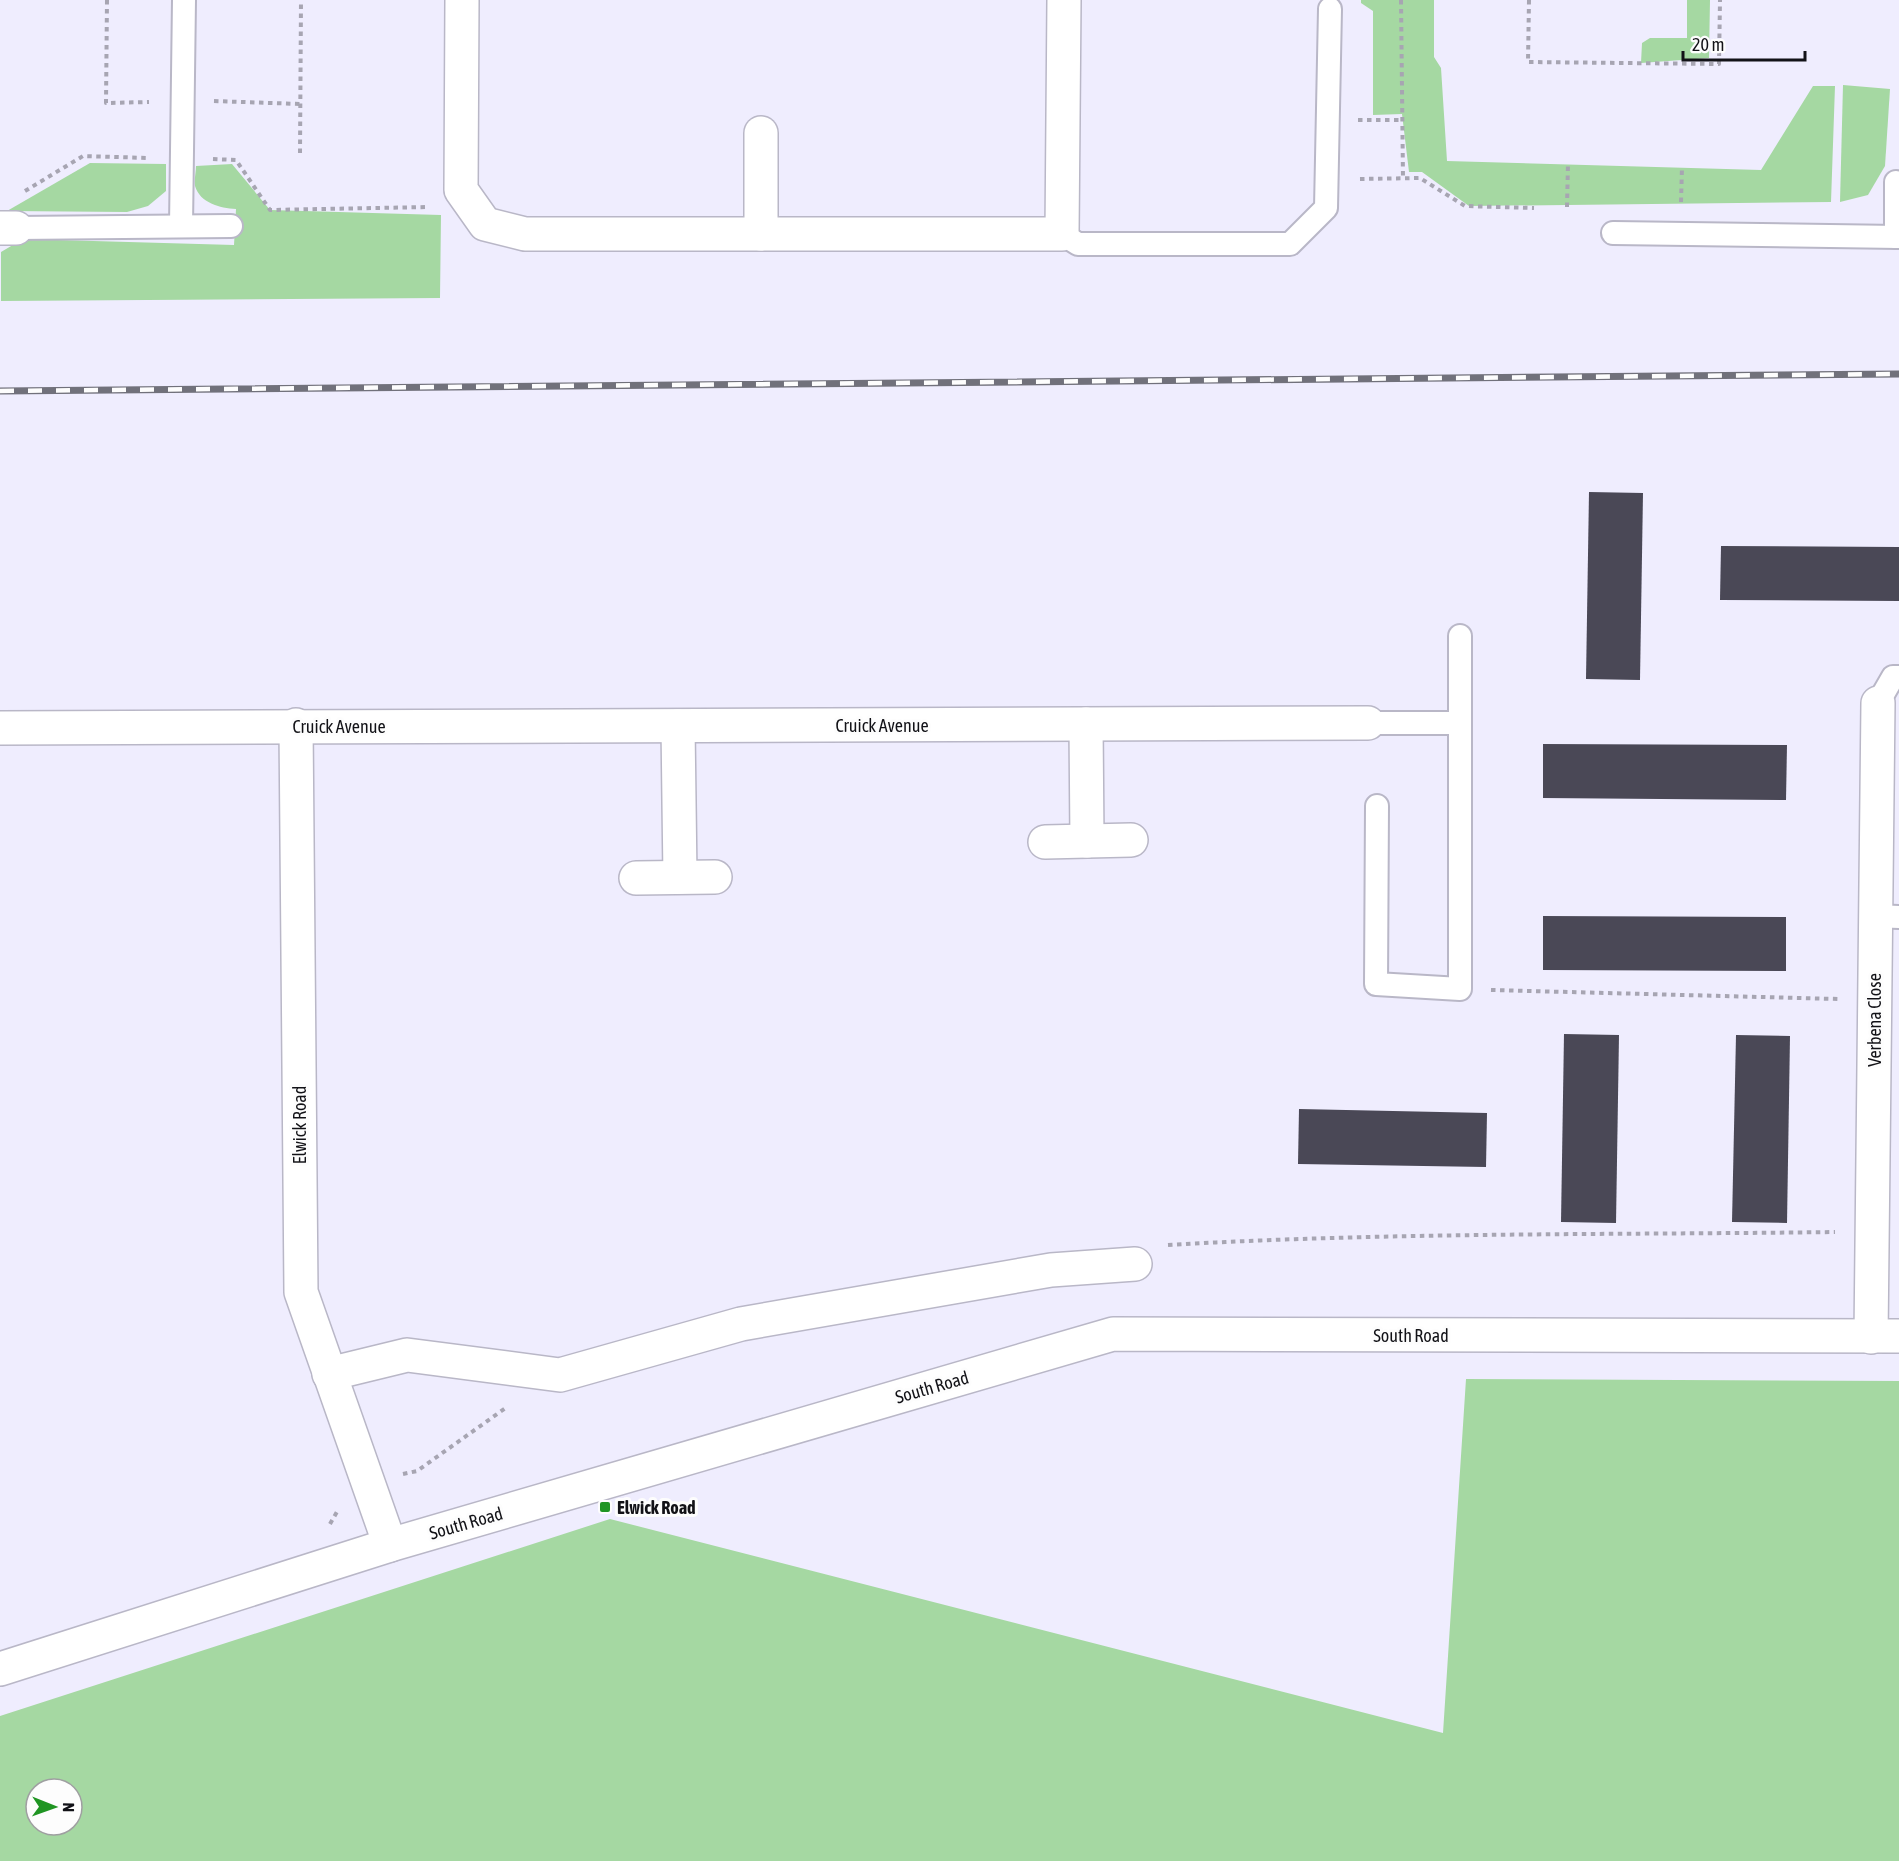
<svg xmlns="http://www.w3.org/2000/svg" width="1899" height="1861" font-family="'Asap Condensed',sans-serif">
<rect width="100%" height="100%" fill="#efedfe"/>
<!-- green -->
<g fill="#a5d8a2" fill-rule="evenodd">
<polygon points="1361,0 1434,0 1434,57 1441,68 1447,161 1761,170 1813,86 1835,86 1831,202 1469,206 1422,172 1409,172 1402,114 1373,115 1373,11 1361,3"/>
<polygon points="1687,0 1710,0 1709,58 1641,63 1642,43 1650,38 1687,38"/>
<polygon points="1843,85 1890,89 1885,166 1868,195 1840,202"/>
<polygon points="90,163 166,164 166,191 148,206 127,212 7,211"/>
<path d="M232,164L270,210L441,215L440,298L1,301V252L23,239L234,245L236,209C220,208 200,203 195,186C194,180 196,172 196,166Z"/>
<path d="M1466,1379L1899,1381V1861H0V1716L610,1519L1443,1733ZM36,1789H72V1825H36Z"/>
</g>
<!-- building -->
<g fill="#4a4856">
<polygon points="1589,492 1643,493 1640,680 1586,679"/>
<polygon points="1721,546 1899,547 1899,601 1720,600"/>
<polygon points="1543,744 1787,745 1786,800 1543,798"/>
<polygon points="1543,916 1786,917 1786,971 1543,970"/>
<polygon points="1564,1034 1619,1035 1616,1223 1561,1222"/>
<polygon points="1736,1035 1790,1036 1787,1223 1732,1222"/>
<polygon points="1299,1109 1487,1113 1486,1167 1298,1164"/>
</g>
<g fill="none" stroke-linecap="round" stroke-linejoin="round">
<defs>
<g id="lane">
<polyline points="181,226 184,0"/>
<polyline points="16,228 231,226"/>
<polyline points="1613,233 1899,237"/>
<polyline points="1062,234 1078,244 1290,244 1326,208 1330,9"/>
<polyline points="1896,237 1896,182"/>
<polyline points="1878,703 1893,677 1899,677"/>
<polyline points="1368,723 1460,723 1460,989 1376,984 1377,806"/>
<polyline points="1460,723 1460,636"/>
<polyline points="1874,916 1899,917"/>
</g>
<g id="street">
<polyline points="462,0 461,190 485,224 525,234 1062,234 1064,0"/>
<polyline points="0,228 16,228"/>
<polyline points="761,234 761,133"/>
<polyline points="1086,724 1087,841"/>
<polyline points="296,725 301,1292 390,1545"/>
<polyline points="678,726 680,877"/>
<polyline points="0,728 1368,723"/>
<polyline points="1045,842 1131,840"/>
<polyline points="636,878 715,877"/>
<polyline points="1871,1337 1878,703"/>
<polyline points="329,1374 407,1355 560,1375 741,1324 1051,1270 1135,1264"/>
</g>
<polyline id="secondary" points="0,1669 390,1545 1113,1334 1899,1336"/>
</defs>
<!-- lane casing -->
<use href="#lane" stroke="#b9b7c7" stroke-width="26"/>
<!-- street casing -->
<use href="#street" stroke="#b9b7c7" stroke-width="36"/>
<!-- secondary casing -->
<use href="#secondary" stroke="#b9b7c7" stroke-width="36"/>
<!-- path -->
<g stroke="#a7a5b2" stroke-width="4" stroke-dasharray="4.5 4.5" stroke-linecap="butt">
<polyline points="107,0 106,103 149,102"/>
<polyline points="1401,0 1403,179"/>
<polyline points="1529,0 1528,62 1719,64 1720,0"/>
<polyline points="214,101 300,104"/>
<polyline points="1358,120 1402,120"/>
<polyline points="300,153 301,0"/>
<polyline points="213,159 236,160 270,210 428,207"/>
<polyline points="1360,179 1420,178 1465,206 1534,208"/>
<polyline points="25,191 83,156 149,158"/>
<polyline points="1681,202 1682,167"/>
<polyline points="1567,207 1568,163"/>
<polyline points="1491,990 1838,999"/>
<path d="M1168,1245C1390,1232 1612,1235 1835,1232"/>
<polyline points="403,1474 417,1471 507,1407"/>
<polyline points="330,1524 338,1510"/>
</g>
<!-- lane -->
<use href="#lane" stroke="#fff" stroke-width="22"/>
<!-- street -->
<use href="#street" stroke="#fff" stroke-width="33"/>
<!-- secondary -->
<use href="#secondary" stroke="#fff" stroke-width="33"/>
<defs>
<polyline id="rail" points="0,391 1899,374"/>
</defs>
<!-- rail casing -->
<use href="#rail" stroke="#71717b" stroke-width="7"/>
<!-- rail -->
<use href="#rail" stroke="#fdfdfd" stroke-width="4.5" stroke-dasharray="14" stroke-linecap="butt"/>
</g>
<!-- markers -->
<rect fill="#209523" stroke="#fdfdfd" stroke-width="2" x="599" y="1501" width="12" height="12" rx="3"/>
<g text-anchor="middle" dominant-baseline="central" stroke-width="6" stroke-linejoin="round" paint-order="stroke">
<!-- street labels -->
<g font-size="18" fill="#121217" stroke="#fdfdfd">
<text x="882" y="725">Cruick Avenue</text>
<text x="339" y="726">Cruick Avenue</text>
<text transform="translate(1874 1020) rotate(-90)">Verbena Close</text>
<text transform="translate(299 1125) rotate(-90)">Elwick Road</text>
<text x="1411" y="1335">South Road</text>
<text transform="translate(932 1387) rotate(-16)">South Road</text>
<text transform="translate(466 1523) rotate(-16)">South Road</text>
</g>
<!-- poi labels -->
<g font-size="18" font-weight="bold" fill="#121217" stroke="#fdfdfd" text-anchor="start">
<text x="617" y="1507">Elwick Road</text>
</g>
</g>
<!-- north arrow -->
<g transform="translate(54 1807) rotate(91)"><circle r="28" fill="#fdfdfd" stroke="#9f9fa1" stroke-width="1.5"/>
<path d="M0-4.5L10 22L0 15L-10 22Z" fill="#209523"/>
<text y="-9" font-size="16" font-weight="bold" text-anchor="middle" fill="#121217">N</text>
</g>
<!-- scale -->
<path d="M1683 51v9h122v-9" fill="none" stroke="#121217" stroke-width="3"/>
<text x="1692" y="51" font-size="18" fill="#121217" stroke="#fdfdfd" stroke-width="4.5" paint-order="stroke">20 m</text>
</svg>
